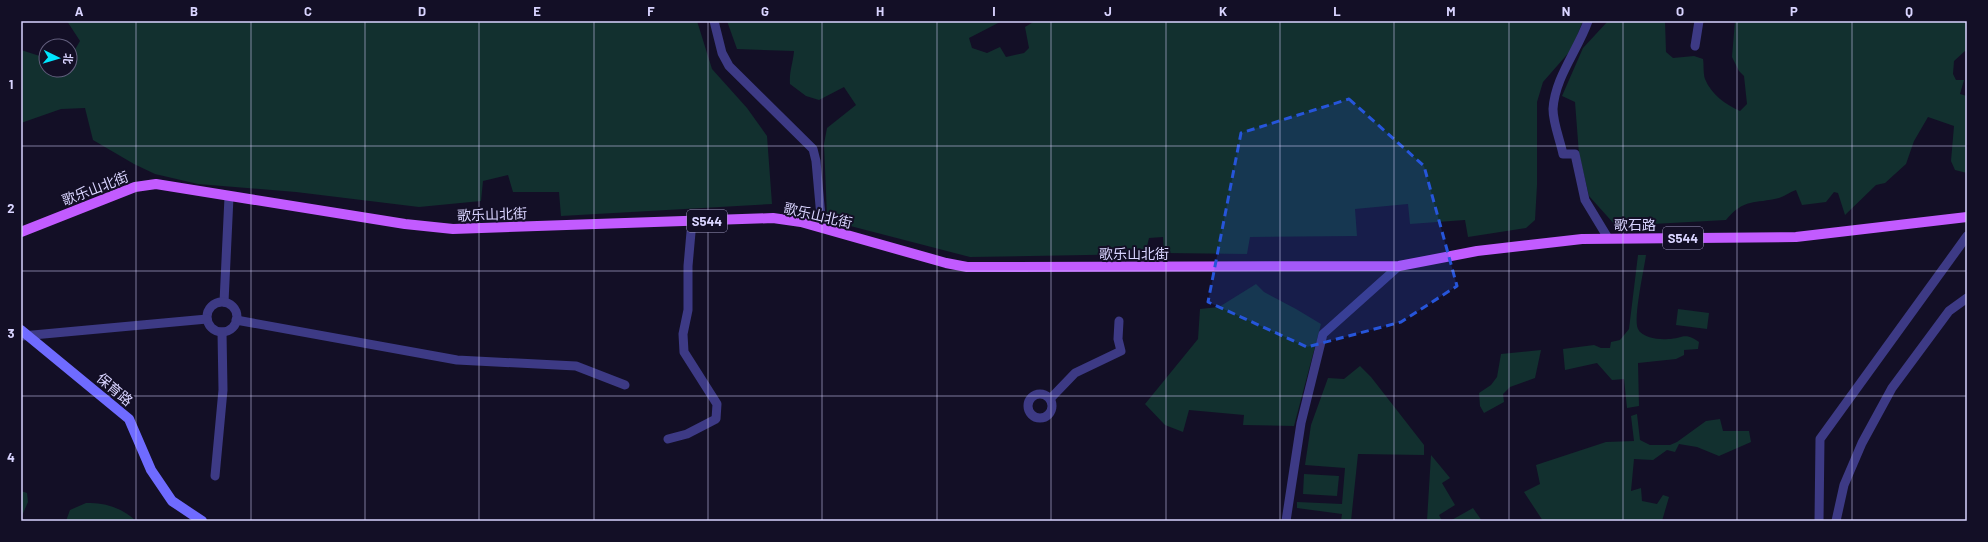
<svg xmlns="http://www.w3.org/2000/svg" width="1988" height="542" font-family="Barlow,'Noto Sans SC',sans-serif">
<rect width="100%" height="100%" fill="#130f26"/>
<!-- green -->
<g fill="#12302f">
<polygon points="67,21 697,21 712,69 747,108 767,136 772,204 561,216 559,192 513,192 508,175 483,181 481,201 419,207 296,192 198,184 155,174 134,164 93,140 85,108 61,109 21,123 21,50 46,58 46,70 70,70 70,58 80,41"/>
<path d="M727,21H1002L969,38L972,48L987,53L1000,47L1006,57L1024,53L1029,48L1025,27L1035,21H1583L1571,50L1543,82L1537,102V185L1535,220L1526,228L1468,237L1465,220L1410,224L1408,204L1355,209L1357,236L1250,237L1247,254L1164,253L1163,237L1149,238L1145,254L970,257L831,221L827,216L824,144L827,128L856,105L844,87L819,100L806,96L790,84C789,72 793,63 794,51L737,49Z"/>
<path d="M1608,21H1665L1666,52L1673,58L1694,56L1703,59C1704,65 1703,73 1705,79C1711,94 1726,105 1740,111L1747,104L1744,76L1739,71L1732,57L1735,21H1967V52L1965,51L1954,61L1953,74L1956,80H1964L1960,94L1967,96V173L1955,170L1951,161L1954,126L1928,117L1914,141L1906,164L1885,183L1876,185L1845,215L1838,193L1834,192L1826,202L1802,205L1796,190C1790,192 1785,196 1779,198C1755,204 1744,198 1726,220L1616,226L1589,196L1579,154L1575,102L1562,96L1583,48Z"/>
<path d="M1638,255H1646C1644,270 1633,318 1638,329C1642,338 1660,340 1668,339C1682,339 1684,331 1699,342L1698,349L1684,350V355L1676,359L1638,363L1639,406L1627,408L1624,379L1612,380L1597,363L1565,370L1563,349L1594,345L1601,348H1610L1611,342L1620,340L1629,329Z"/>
<polygon points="1256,284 1264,292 1296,309 1321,324 1294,426 1243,425 1244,415 1189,410 1183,432 1165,425 1145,404 1198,339 1200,309 1219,307"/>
<polygon points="1678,309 1709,313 1707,329 1676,325"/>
<polygon points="1541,350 1535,378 1510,387 1503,394 1504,402 1484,413 1480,406 1479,393 1491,385 1497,377 1501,354"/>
<polygon points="1360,366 1371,377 1424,445 1424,455 1358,454 1351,521 1341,521 1342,514 1297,508 1297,502 1342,504 1345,468 1305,465 1311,425 1328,378 1344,379"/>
<polygon points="1637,414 1640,440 1650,445 1670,445 1677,442 1706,421 1720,419 1723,431 1749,431 1751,442 1719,456 1697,447 1679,444 1675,452 1667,450 1653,460 1634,459 1631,491 1641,488 1642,501 1657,504 1663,495 1669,497 1662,521 1543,521 1524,492 1540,484 1536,465 1606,442 1634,441 1631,416"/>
<polygon points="1431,455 1450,478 1442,483 1455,505 1439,515 1442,521 1427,521"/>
<polygon points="1304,474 1339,476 1337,496 1303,494"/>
<polygon points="21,491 27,493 28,502 21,518"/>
<path d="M86,503C105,502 122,508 136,521H66L70,510Z"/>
<polygon points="1473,508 1482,521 1450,521"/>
</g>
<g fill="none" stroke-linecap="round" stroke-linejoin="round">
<!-- street -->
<g stroke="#3d3a85" stroke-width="9">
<polyline points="714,21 722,53 729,66 813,149 816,161 822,228"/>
<path d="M1588,21C1578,50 1555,77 1553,109C1553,123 1560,140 1563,154H1575L1585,200L1608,238"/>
<polyline points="1695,46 1699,21"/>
<polyline points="224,302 229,197"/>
<circle cx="222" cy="317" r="15"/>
<polyline points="236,320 457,360 576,366 625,385"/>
<polyline points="22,336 207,319"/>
<circle cx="1040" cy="406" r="12"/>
<polyline points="1050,399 1075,373 1121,351 1118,339 1119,321"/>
<polyline points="668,439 687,434 716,419 717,404 684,352 683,334 688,310 688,266 692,221"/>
<polyline points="215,476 223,390 222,332"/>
<polyline points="1286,521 1301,423 1323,334 1399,266"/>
<polyline points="1819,521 1820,439 1967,236"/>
<polyline points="1836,521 1844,485 1862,443 1892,388 1949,311 1967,298"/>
</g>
<!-- secondary -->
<polyline stroke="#6f6bff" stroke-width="10" points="21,330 129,419 151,470 172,501 202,521"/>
<!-- primary -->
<polyline stroke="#c25bff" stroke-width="10" points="21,232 135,187 156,184 405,224 453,229 773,218 801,222 946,263 967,267 1399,266 1477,251 1582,239 1796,237 1967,217"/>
</g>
<!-- marked area -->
<path fill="#2655da" fill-opacity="0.2" stroke="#2655da" stroke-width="3" stroke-dasharray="8 5" stroke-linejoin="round" d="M1349,99L1424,166L1457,286L1401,322L1307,347L1208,302L1241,133Z"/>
<!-- grid -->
<path fill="none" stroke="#d9d4ff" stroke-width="1" stroke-opacity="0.55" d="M136,21V521M251,21V521M365,21V521M479,21V521M594,21V521M708,21V521M822,21V521M937,21V521M1051,21V521M1166,21V521M1280,21V521M1394,21V521M1509,21V521M1623,21V521M1737,21V521M1852,21V521M21,146H1967M21,271H1967M21,396H1967"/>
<g text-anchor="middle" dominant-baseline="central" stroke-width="4" stroke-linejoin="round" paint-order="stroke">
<!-- shield labels -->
<g fill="#130f26" stroke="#9e99be" stroke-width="1">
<rect x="687" y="210" width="40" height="22" rx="3"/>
<rect x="1663" y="227" width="40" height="22" rx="3"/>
</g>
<g font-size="13" font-weight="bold" fill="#d9d4ff">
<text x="707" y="221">S544</text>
<text x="1683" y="238">S544</text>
</g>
<!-- street labels -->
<g font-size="14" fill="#d9d4ff" stroke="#130f26">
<text transform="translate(95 188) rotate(-21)">歌乐山北街</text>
<text transform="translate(492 214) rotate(-2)">歌乐山北街</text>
<text transform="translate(818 215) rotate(13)">歌乐山北街</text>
<text x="1635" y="224">歌石路</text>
<text x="1134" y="253">歌乐山北街</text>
<text transform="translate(115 389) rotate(40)">保育路</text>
</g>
</g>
<!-- border -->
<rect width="1988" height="542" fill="none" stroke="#130f26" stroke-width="44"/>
<!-- north arrow -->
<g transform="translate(58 58) rotate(95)"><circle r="19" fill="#130f26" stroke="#625e7d"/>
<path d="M0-3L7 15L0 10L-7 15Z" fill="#00e5ff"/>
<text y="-6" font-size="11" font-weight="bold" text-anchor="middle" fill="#d9d4ff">北</text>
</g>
<rect x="22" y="22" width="1944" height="498" fill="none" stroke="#d9d4ff" stroke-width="1.5"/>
<g font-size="13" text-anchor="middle" font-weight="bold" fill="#d9d4ff">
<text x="79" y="16">A</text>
<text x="194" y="16">B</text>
<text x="308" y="16">C</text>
<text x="422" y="16">D</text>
<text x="537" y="16">E</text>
<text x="651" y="16">F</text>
<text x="765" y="16">G</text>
<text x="880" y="16">H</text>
<text x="994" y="16">I</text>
<text x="1108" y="16">J</text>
<text x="1223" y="16">K</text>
<text x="1337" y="16">L</text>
<text x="1451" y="16">M</text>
<text x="1566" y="16">N</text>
<text x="1680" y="16">O</text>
<text x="1794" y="16">P</text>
<text x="1909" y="16">Q</text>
<text x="11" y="89">1</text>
<text x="11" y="213">2</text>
<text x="11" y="338">3</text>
<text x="11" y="462">4</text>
</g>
</svg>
